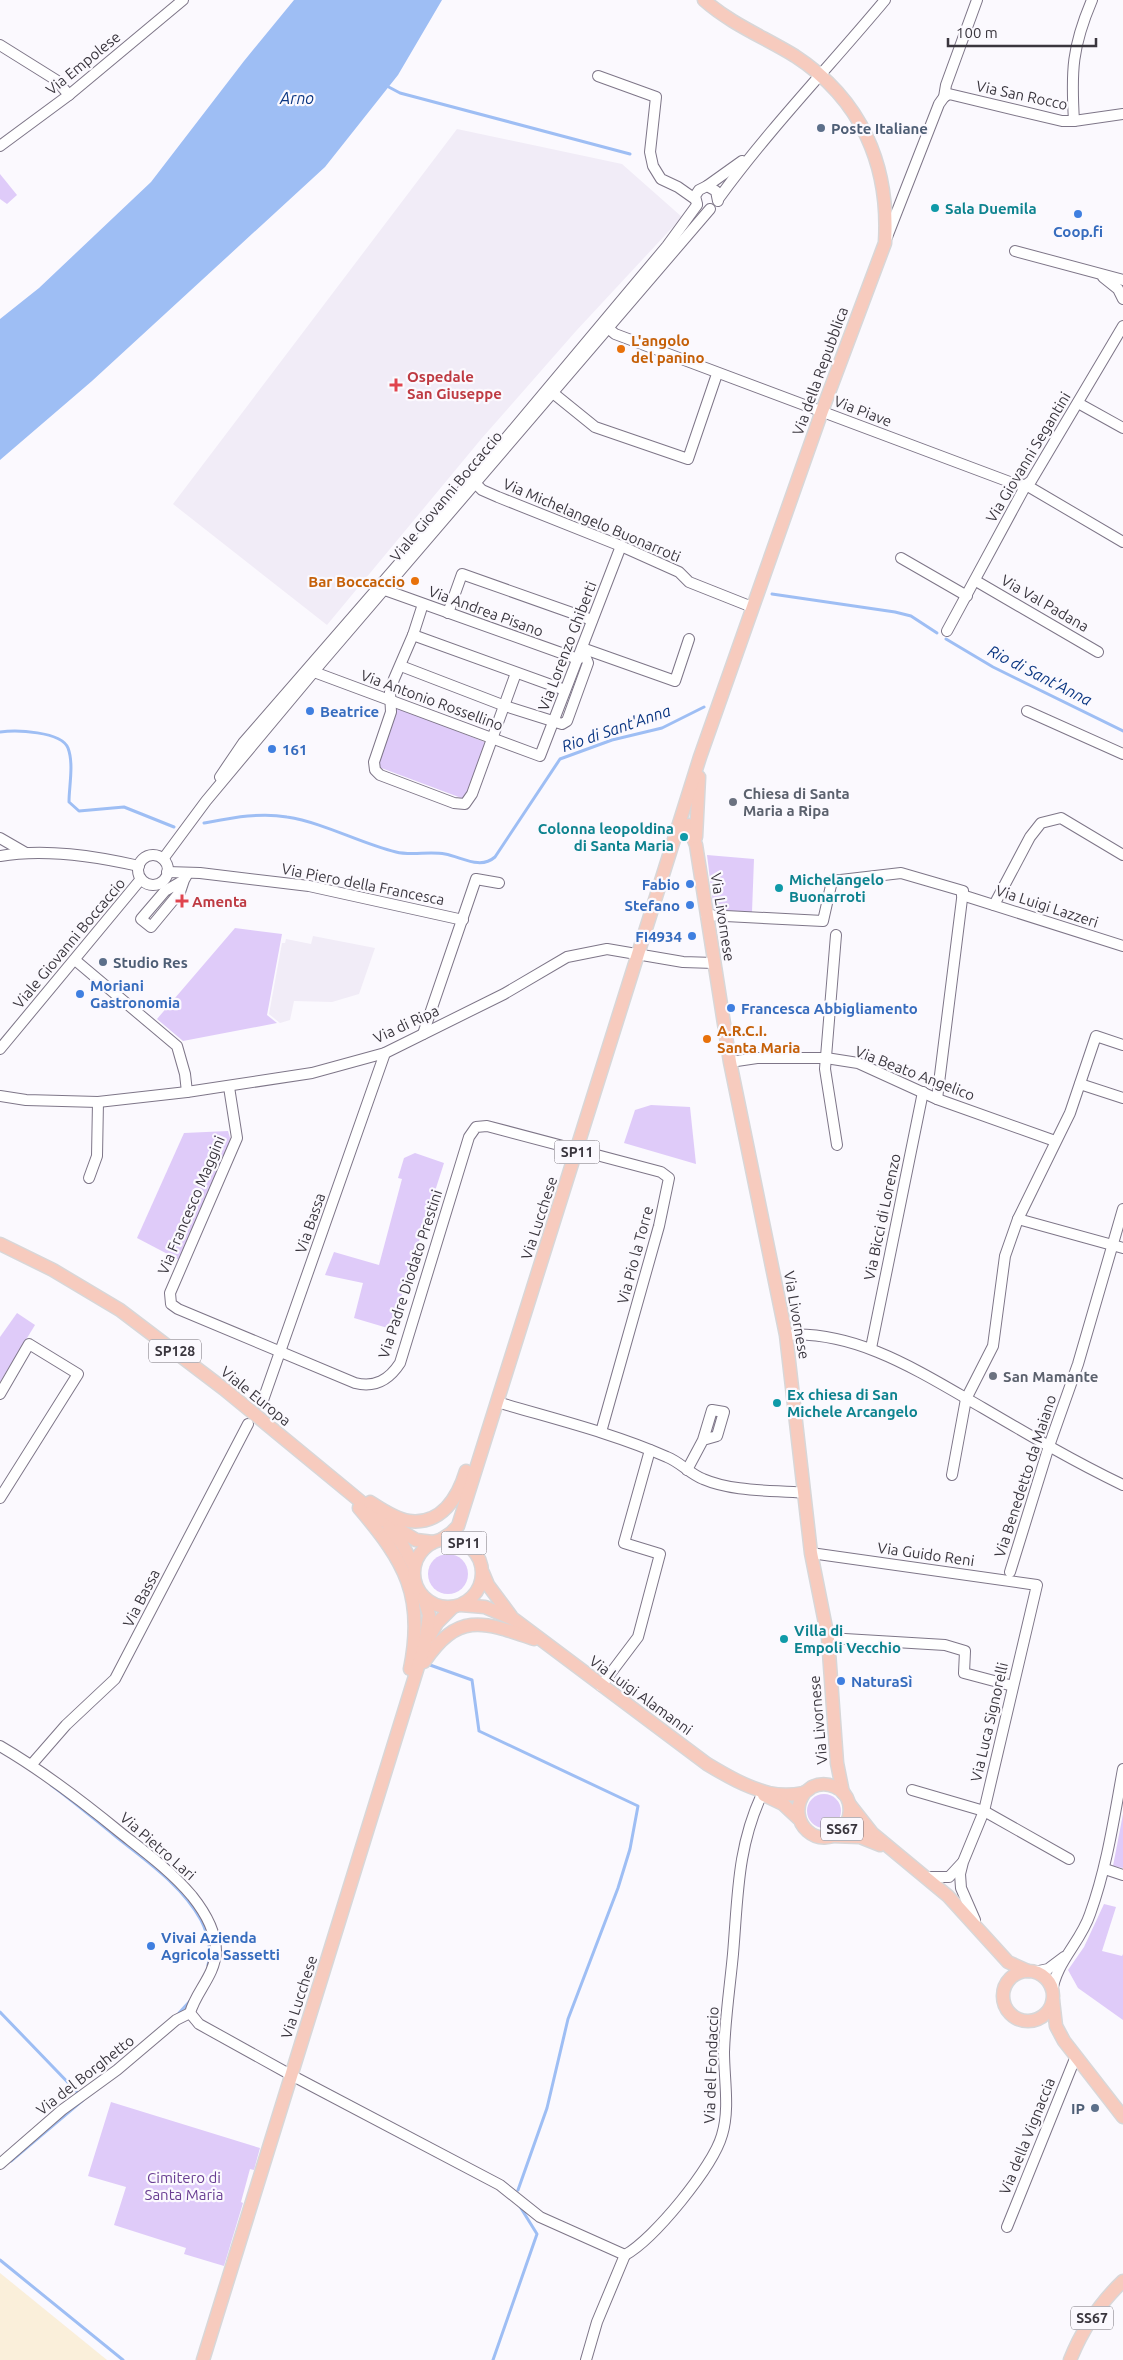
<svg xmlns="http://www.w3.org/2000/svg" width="1123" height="2360" font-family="Ubuntu,sans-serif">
<rect width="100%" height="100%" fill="#fbf9fe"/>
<!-- commercial -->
<polygon fill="#faefda" points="0,2273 107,2360 0,2360"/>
<!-- built -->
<g fill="#f1ecf7">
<polygon points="457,129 622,164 682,217 576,331 482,438 327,625 173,504"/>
<polygon points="313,936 375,948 359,994 332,1002 294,1001 290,1020 280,1023 269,1014 282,943 285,943 286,939 311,944"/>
</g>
<!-- green -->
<g fill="#dfcbf9">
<polygon points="0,174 17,195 7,204 0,199"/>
<polygon points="396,707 487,743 464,799 376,766"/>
<polygon points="707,855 754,859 752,912 714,912"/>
<polygon points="235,928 282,934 267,1015 277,1023 183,1041 157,1019"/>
<polygon points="651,1105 690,1107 696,1164 624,1143 635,1110"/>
<polygon points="228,1131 231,1141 179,1260 137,1238 184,1133"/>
<polygon points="415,1153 444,1163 391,1329 354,1318 363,1283 325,1275 334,1252 379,1265 402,1179 398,1178 404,1158"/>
<polygon points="17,1313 35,1325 0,1382 0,1337"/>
<circle cx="448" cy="1574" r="20"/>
<circle cx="824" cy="1811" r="17"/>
<polygon points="1123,1814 1123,1868 1113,1866"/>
<polygon points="1104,1904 1116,1907 1102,1951 1122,1956 1123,1954 1123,2020 1078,1988 1068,1970 1084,1947"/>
<polygon points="111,2102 260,2148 254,2170 250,2169 241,2202 243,2203 224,2266 184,2254 186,2248 114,2225 126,2187 88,2176"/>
</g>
<!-- water -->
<polygon fill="#9ebef4" points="294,0 442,0 398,75 325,167 92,381 0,460 0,319 39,288 151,182 244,61"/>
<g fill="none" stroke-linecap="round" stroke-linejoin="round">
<!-- stream -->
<g stroke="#9ebef4" stroke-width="3">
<polyline points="385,85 400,93 630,154"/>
<polyline points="772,594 895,612 911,616 937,633"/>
<polyline points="946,639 993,667 1123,731"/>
<path d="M0,732C16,730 61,731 68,748C74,764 69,786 69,802L79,811L124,807L174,827"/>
<path d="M204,823C231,818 260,812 287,817C325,823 359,843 396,852C411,856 429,851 445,854C462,857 480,870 495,857L560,759L612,740L662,728L704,707"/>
<polyline points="430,1665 472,1680 479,1731 638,1806 630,1849 618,1888 568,2019 547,2108 518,2190"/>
<path d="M51,1785C73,1801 93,1818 114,1835C145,1860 182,1885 201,1920C208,1934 212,1950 208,1965"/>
<polyline points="0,2012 80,2095"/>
<polyline points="179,2013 190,2001"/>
<polyline points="11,2161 83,2100"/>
<polyline points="0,2260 123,2360"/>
<polyline points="493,2360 537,2234 519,2205"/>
</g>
<defs>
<g id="minor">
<polyline points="0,45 56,80 69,95"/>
<polyline points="598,76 656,97 650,152 653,166 661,179 678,187 695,199"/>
<polyline points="944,97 949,94 1062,121 1074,121 1123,114"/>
<path d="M1074,121C1071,71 1072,47 1092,0"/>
<polyline points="0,146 69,95 183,0"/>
<polyline points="707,186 716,191 718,201"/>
<path d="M719,198C770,128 830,66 885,0"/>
<polyline points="697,204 695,196 699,190 707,186 742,161"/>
<polyline points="887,237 939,104 944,97 946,85 977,0"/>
<polyline points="1015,251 1123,280"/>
<polyline points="1103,277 1118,289 1123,299"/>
<polyline points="608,328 615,334 1015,484 1026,485 1123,542"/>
<polyline points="553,393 595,427 688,459 717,374"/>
<polyline points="1078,403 1123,428"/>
<polyline points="476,484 482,490 498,497 621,546 679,572 689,582 752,607"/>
<polyline points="901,558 967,596"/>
<polyline points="976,581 1098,652"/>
<polyline points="385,590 578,659"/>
<polyline points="423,604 413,635 394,679 390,692 391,712 374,762 375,770 380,775 454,803 465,804 472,794 516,673"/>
<polyline points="448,613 462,574 592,620"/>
<polyline points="947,631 1026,485 1031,481 1123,326"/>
<polyline points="413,635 565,690"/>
<polyline points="582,648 675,681 689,639"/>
<polyline points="401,666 505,706 562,724 567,721 588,663 582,648"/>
<polyline points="314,672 540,756 621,546"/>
<polyline points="1027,711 1123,754"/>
<polyline points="220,777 243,743 455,499 667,246 697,205"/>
<polyline points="0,838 26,853"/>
<circle cx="153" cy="870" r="15"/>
<path d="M0,856C45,848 95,856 139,866"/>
<polyline points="163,859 206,801 322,662 710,209"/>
<polyline points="167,872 200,873 309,886 463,920"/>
<polyline points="184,880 180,892 151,927 141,919 165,891 184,880 188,873"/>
<polyline points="962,895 1123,946"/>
<polyline points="994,905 1030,837 1041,823 1061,818 1123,855"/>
<polyline points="706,915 823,921 832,881 901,873 963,891 937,1099"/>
<polyline points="836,935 825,1069 837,1145"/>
<polyline points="75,960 177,1046 185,1074 187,1092"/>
<polyline points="423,1034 476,879 499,883"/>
<polyline points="0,1049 141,879"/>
<polyline points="730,1062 757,1058 826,1058 858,1063 937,1099 1055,1141"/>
<polyline points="1080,1084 1123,1098"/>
<path d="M229,1087L237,1138L170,1293L171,1304L178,1309L355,1383C375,1388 389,1380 400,1363L469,1137L476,1127L487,1126L661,1172L669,1178L659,1226L601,1432"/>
<polyline points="0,1096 26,1100 98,1102 187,1092 312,1073 385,1053 504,994 567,957 607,949 683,962 714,963"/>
<polyline points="89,1178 97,1156 98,1102"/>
<polyline points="1018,1219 1123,1248"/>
<path d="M786,1335C858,1330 923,1374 983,1408C1029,1435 1075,1462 1123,1485"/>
<polyline points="871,1348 923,1092"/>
<polyline points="0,1394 29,1344 78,1374 0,1498"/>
<path d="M497,1402C554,1419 613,1433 667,1457C680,1462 690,1474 703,1479C733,1492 772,1490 804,1493"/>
<polyline points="262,1403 385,1053"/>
<polyline points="687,1470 703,1440 712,1410 724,1412 717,1436 703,1440"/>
<polyline points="952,1475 966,1399 993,1346 1005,1256 1018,1219 1070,1113 1096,1036 1123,1045"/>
<polyline points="811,1553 1037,1585 984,1811 963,1862 960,1874 961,1888 975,1920"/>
<polyline points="1010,1572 1049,1446 1078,1364 1123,1209"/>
<polyline points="828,1638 945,1645 965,1651 964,1673 1013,1686"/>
<polyline points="601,1686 638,1637 660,1554 624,1543 650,1450"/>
<path d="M0,1746C43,1771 82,1801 121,1833C145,1852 171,1871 192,1896C204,1911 216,1930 216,1951C215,1976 196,1991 190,2013L199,2024L291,2075L500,2185L540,2217L625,2255"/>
<polyline points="32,1764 66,1725 115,1679 248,1424"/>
<polyline points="912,1790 984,1811 1069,1859"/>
<polyline points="1105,1869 1123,1875"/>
<polyline points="926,1877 949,1877 962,1863"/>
<polyline points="1034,1972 1048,1969 1064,1957"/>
<path d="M1052,1993C1055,1963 1081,1942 1090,1914C1107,1867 1114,1818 1123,1769"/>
<polyline points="0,2164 62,2110 117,2070 176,2020 190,2013"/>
<polyline points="1007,2227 1076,2056"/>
<path d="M625,2255C654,2239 713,2167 722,2135C730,2109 724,2079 724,2052C725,2019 730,1986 733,1954C738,1896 737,1848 762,1794"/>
<polyline points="586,2360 597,2322 625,2255"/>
</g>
<g id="major">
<polyline points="677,835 684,826 688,825 696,845 730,1062 786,1335 811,1553 828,1638 837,1763 843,1793"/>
<polyline points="696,837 699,777"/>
<polyline points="0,1244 53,1270 120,1310 224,1389 383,1520 416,1540 433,1542"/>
<path d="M370,1502C381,1509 395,1519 409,1521C441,1525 458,1498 466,1471"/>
<path d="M359,1508C405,1562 425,1596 410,1669"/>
<polyline points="389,1528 402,1544 414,1566"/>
<circle cx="448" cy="1573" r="34"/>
<path d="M442,1539L451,1533L458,1526L700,757L822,411L885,243C890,165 861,99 795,56C764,37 731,24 704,0"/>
<polyline points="483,1573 488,1585 511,1616"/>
<path d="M461,1605L485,1607L515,1620L707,1764C727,1776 746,1787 769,1793C779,1795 793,1795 803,1793C807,1792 809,1789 812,1787C827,1780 845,1788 849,1803C851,1812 849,1822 843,1828C821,1854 783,1822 805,1792"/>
<polyline points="429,1637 437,1623 452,1608"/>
<path d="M424,1662C458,1612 482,1621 534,1639"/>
<polyline points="764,1795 783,1804 798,1818"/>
<polyline points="850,1805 872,1833 948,1896 1008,1962 1028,1971"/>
<polyline points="832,1836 860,1837 880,1845"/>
<circle cx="1028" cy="1996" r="25"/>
<polyline points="1053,2000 1056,2026 1064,2041 1123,2117"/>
<polyline points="203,2360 425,1644 429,1615 424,1598"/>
<path d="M1070,2360C1082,2330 1100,2303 1123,2281"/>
</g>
</defs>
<!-- minor casing -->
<use href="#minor" stroke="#7e7688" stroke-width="12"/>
<!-- major casing -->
<use href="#major" stroke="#d8d7d8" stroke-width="15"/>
<!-- minor -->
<use href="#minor" stroke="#fff" stroke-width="10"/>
<!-- major -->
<use href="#major" stroke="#f7cbbe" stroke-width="12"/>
</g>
<!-- markers -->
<g fill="#5c6f8a" stroke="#fbf9fe" stroke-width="2">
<circle cx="821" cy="128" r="5"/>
<circle cx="103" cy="962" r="5"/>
<circle cx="1095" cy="2108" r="5"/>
</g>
<g fill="#0f9aa8" stroke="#fbf9fe" stroke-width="2">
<circle cx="935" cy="208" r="5"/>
<circle cx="684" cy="837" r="5"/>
<circle cx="779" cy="888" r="5"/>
<circle cx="777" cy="1403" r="5"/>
<circle cx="784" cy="1639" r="5"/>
</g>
<g fill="#3f7fe0" stroke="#fbf9fe" stroke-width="2">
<circle cx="1078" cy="214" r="5"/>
<circle cx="310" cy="711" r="5"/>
<circle cx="272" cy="749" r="5"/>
<circle cx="690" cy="884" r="5"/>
<circle cx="690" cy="905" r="5"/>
<circle cx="692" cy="936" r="5"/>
<circle cx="80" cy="994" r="5"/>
<circle cx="731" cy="1008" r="5"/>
<circle cx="841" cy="1681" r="5"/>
<circle cx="151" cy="1946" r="5"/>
</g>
<g fill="#e8710a" stroke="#fbf9fe" stroke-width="2">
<circle cx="621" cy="349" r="5"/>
<circle cx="415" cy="581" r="5"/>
<circle cx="707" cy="1039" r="5"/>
</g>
<g fill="#e0444e" stroke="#fbf9fe" stroke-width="2">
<path d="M393.5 377.5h5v5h5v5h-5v5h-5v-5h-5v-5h5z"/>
<path d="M179.5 893.5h5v5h5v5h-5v5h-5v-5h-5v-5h5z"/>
</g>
<g fill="#6b7280" stroke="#fbf9fe" stroke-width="2">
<circle cx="733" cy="802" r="5"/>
<circle cx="993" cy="1376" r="5"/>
</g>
<g text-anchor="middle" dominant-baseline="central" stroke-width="4.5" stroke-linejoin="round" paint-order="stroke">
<!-- shield labels -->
<g fill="#fbf9fe" stroke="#747078" stroke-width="1">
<rect x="554.5" y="1140.5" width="45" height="23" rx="4"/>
<rect x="149" y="1339.5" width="52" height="23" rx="4"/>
<rect x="441.5" y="1531.5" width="45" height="23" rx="4"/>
<rect x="821" y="1817.5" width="42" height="23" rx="4"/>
<rect x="1071" y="2306.5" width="42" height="23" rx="4"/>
</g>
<g font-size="14" font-weight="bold" fill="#3a363e">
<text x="577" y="1152">SP11</text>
<text x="175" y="1351">SP128</text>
<text x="464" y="1543">SP11</text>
<text x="842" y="1829">SS67</text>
<text x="1092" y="2318">SS67</text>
</g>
<!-- street labels -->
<g font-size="15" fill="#3a363e" stroke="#fbf9fe">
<text transform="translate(83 63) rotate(-39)">Via Empolese</text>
<text transform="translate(1022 95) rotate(12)">Via San Rocco</text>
<text transform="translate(820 371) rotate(-70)">Via della Repubblica</text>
<text transform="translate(863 411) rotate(21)">Via Piave</text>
<text transform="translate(1028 457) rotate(-59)">Via Giovanni Segantini</text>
<text transform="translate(446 496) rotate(-50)">Viale Giovanni Boccaccio</text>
<text transform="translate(592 520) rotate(23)">Via Michelangelo Buonarroti</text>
<text transform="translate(1045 603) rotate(30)">Via Val Padana</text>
<text transform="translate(486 611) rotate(20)">Via Andrea Pisano</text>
<text transform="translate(567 646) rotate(-69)">Via Lorenzo Ghiberti</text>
<text transform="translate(432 700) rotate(20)">Via Antonio Rossellino</text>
<text transform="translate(363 884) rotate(11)">Via Piero della Francesca</text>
<text transform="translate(1047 906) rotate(18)">Via Luigi Lazzeri</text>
<text transform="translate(723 917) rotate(81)">Via Livornese</text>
<text transform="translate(69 943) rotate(-50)">Viale Giovanni Boccaccio</text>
<text transform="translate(406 1024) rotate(-25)">Via di Ripa</text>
<text transform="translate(915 1073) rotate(21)">Via Beato Angelico</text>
<text transform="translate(191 1205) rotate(-67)">Via Francesco Maggini</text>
<text transform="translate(882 1217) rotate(-78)">Via Bicci di Lorenzo</text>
<text transform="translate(539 1218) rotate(-72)">Via Lucchese</text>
<text transform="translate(310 1223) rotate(-71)">Via Bassa</text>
<text transform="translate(635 1255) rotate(-75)">Via Pio la Torre</text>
<text transform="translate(410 1274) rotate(-72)">Via Padre Diodato Prestini</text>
<text transform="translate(797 1315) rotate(80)">Via Livornese</text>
<text transform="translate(256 1396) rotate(39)">Viale Europa</text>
<text transform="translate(1025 1476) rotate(-72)">Via Benedetto da Maiano</text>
<text transform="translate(926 1554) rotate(8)">Via Guido Reni</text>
<text transform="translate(141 1598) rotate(-63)">Via Bassa</text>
<text transform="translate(641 1695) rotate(36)">Via Luigi Alamanni</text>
<text transform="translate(818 1720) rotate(-95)">Via Livornese</text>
<text transform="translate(989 1722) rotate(-77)">Via Luca Signorelli</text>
<text transform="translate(158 1846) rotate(41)">Via Pietro Lari</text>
<text transform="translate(299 1997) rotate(-72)">Via Lucchese</text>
<text transform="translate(711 2065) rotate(-88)">Via del Fondaccio</text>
<text transform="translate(85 2075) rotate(-38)">Via del Borghetto</text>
<text transform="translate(1027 2136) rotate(-68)">Via della Vignaccia</text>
</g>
<!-- service labels -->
<g font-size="15" font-weight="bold" fill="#4e5e75" stroke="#fbf9fe" text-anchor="start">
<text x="831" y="128">Poste Italiane</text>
<text x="113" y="962">Studio Res</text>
<text x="1085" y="2108" text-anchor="end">IP</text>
</g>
<!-- culture labels -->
<g font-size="15" font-weight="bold" fill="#0d838f" stroke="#fbf9fe" text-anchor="start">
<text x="945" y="208">Sala Duemila</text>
<text x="674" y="828" text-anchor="end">Colonna leopoldina<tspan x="674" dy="17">di Santa Maria</tspan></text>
<text x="789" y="879">Michelangelo<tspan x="789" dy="17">Buonarroti</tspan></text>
<text x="787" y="1394">Ex chiesa di San<tspan x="787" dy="17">Michele Arcangelo</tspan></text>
<text x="794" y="1630">Villa di<tspan x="794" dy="17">Empoli Vecchio</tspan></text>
</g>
<!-- shop labels -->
<g font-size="15" font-weight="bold" fill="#366cbe" stroke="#fbf9fe" text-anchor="start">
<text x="1078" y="231" text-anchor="middle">Coop.fi</text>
<text x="320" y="711">Beatrice</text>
<text x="282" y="749">161</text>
<text x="680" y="884" text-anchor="end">Fabio</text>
<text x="680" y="905" text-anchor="end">Stefano</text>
<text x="682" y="936" text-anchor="end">FI4934</text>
<text x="90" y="985">Moriani<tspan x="90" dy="17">Gastronomia</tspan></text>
<text x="741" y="1008">Francesca Abbigliamento</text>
<text x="851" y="1681">NaturaSì</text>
<text x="161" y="1937">Vivai Azienda<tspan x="161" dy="17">Agricola Sassetti</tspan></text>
</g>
<!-- food labels -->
<g font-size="15" font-weight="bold" fill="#c56008" stroke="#fbf9fe" text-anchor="start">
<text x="631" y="340">L'angolo<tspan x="631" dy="17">del panino</tspan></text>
<text x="405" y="581" text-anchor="end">Bar Boccaccio</text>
<text x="717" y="1030">A.R.C.I.<tspan x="717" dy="17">Santa Maria</tspan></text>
</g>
<!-- health labels -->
<g font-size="15" font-weight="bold" fill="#be3a42" stroke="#fbf9fe" text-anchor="start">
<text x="407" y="376">Ospedale<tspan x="407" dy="17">San Giuseppe</tspan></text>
<text x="192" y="901">Amenta</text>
</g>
<!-- worship labels -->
<g font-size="15" font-weight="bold" fill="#5b616d" stroke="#fbf9fe" text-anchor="start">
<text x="743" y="793">Chiesa di Santa<tspan x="743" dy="17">Maria a Ripa</tspan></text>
<text x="1003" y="1376">San Mamante</text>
</g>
<!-- park labels -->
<g font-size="15" fill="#693e92" stroke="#fbf9fe">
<text x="184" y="2177">Cimitero di<tspan x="184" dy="17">Santa Maria</tspan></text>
</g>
<!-- water labels -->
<g font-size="16" font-style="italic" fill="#0b3783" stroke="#fbf9fe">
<text x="297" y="98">Arno</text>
<text transform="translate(1040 675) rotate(27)">Rio di Sant'Anna</text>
<text transform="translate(616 728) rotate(-19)">Rio di Sant'Anna</text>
</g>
</g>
<!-- scale -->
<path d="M948 38v8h148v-8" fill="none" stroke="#3a363e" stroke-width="2.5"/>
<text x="956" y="38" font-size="15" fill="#3a363e" stroke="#fbf9fe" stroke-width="4" paint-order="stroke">100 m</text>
</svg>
